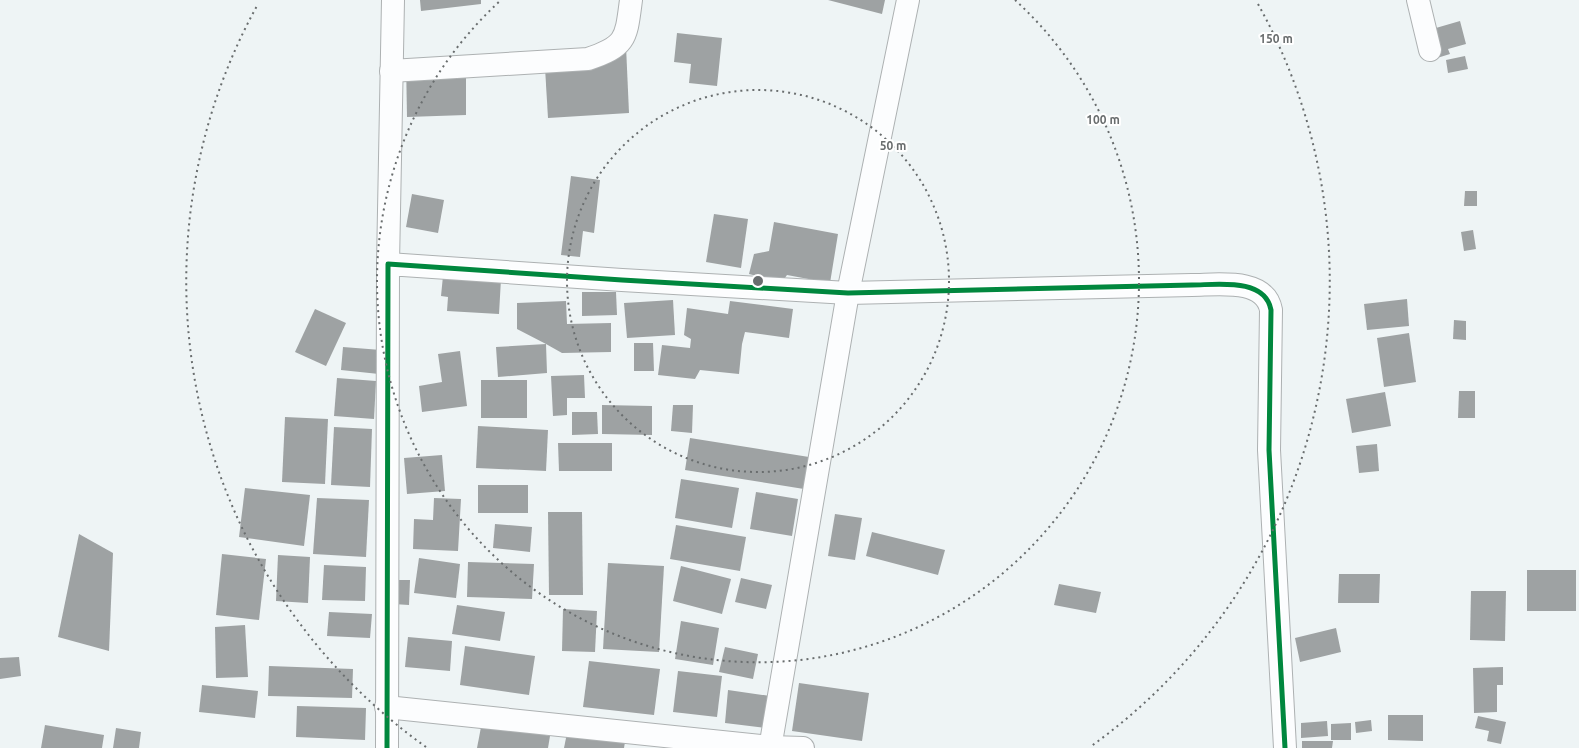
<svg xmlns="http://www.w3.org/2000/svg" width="1579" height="748" font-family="Ubuntu,sans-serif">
<rect width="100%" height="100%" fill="#eef4f5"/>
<!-- building -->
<g fill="#9ea2a3">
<polygon points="420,0 481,0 481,4 421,11"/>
<polygon points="828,0 885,0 882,14"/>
<polygon points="1460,21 1466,44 1448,49 1450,54 1437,58 1429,30"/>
<polygon points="677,33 722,38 717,86 689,83 691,64 674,62"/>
<polygon points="626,46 629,113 548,118 544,51"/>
<polygon points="1465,56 1468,69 1448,73 1446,60"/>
<polygon points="466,60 466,115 407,117 406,61"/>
<polygon points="571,176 600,180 594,233 583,231 580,257 561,255"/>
<polygon points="1465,191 1477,191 1477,206 1464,206"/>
<polygon points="412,194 444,200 438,233 406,227"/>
<polygon points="714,214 748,219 741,268 706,262"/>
<polygon points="774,222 838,234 830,283 787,275 782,282 749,274 754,254 769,251"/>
<polygon points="1473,230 1476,249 1464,251 1461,232"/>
<polygon points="443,276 501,279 499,314 447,311 448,297 441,296"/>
<polygon points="582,292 616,292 617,315 582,316"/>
<polygon points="1407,299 1409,326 1367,330 1364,304"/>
<polygon points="673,300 675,335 627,338 624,303"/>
<polygon points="566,301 567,324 611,323 611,352 562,353 546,344 547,373 498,377 496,347 546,344 517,329 517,303"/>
<polygon points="730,301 793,309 789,338 745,332 742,344 739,374 700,370 695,379 658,375 662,345 690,348 691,339 684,335 687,308 728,314"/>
<polygon points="315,309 346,323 326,366 295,352"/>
<polygon points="1454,320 1466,321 1466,340 1453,339"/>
<polygon points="1409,333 1416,382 1384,387 1377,338"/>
<polygon points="634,343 653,343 654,371 634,371"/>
<polygon points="343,347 381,350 379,374 341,370"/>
<polygon points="460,351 467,406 422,412 419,386 442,382 438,354"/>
<polygon points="584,375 585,398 567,398 567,415 553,416 551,376"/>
<polygon points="337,378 376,381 374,419 334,416"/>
<rect x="481" y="380" width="46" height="38"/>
<polygon points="1459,391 1475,391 1475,418 1458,418"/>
<polygon points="1385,392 1391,426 1352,433 1346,399"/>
<polygon points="602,405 652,406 652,435 602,434"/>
<polygon points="673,405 693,405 692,433 671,431"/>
<polygon points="572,412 597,412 598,434 572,435"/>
<polygon points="285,417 328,419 325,484 282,482"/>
<polygon points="478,426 548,430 546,471 476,468"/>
<polygon points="334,427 372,429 370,487 331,485"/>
<polygon points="690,438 809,457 804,489 685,470"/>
<polygon points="558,443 612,443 612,471 559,471"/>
<polygon points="1377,444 1379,471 1359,473 1356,446"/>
<polygon points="442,455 445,491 407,494 404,458"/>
<polygon points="681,479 739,488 732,528 675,518"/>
<rect x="478" y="485" width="50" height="28"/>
<polygon points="245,488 310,495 304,546 239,537"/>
<polygon points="756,492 798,499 792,536 750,529"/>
<polygon points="317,498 369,500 366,557 313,554"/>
<polygon points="434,498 461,499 458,551 413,549 414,519 433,520"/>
<polygon points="548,512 582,512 583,595 549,595"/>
<polygon points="835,514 862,518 855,560 828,556"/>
<polygon points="495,524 532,527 530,552 493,548"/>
<polygon points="676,525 746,537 740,571 670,559"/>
<polygon points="872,532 945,550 938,575 866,556"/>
<polygon points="79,534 113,553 109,651 58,637"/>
<polygon points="222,554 266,559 259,620 216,615"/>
<polygon points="278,555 310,557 308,603 276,601"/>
<polygon points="419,558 460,564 456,598 414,593"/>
<polygon points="468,562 534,564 532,599 467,597"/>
<polygon points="608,563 664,566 659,652 603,649"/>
<polygon points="324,565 366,567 365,601 322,600"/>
<polygon points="681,566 731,579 722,614 673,601"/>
<rect x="1527" y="570" width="49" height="41"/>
<polygon points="1339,574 1380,574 1379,603 1338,603"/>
<polygon points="741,578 772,585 766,609 735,602"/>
<polygon points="394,580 410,580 409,605 393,604"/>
<polygon points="1059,584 1101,592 1096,613 1054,605"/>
<polygon points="1471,591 1506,591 1505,641 1470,640"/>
<polygon points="457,605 505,612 500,641 452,634"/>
<polygon points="563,609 597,611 595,652 562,651"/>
<polygon points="329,612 372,614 370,638 327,636"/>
<polygon points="681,621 719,628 713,665 675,659"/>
<polygon points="245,625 248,677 216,678 215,627"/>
<polygon points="1336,628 1341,652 1300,662 1295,638"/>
<polygon points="408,637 452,641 450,671 405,667"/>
<polygon points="465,646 535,656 529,695 460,685"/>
<polygon points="725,647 758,654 753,679 719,672"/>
<polygon points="19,657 21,676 0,679 0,658"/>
<polygon points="589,661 660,669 654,715 583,707"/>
<polygon points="269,666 353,669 352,698 268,696"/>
<polygon points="1503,667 1503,685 1497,685 1497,712 1474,713 1473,668"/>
<polygon points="678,671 722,676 717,717 673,712"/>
<polygon points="799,683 869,693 862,741 792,731"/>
<polygon points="202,685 258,691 255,718 199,712"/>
<polygon points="728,690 770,696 766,728 725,723"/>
<polygon points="297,706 366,708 365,740 296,737"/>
<polygon points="1388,715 1423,715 1423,741 1388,740"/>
<polygon points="1478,716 1506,722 1501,744 1487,741 1489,731 1475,728"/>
<polygon points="1371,720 1372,731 1356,733 1355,722"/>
<polygon points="1327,721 1328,736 1301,738 1301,723"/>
<polygon points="482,722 550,736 548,748 477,748"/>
<polygon points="1351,723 1351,740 1331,740 1331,724"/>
<polygon points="45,725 104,735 102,748 41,748"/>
<polygon points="116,728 141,732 139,748 113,748"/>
<polygon points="567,733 625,742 624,748 564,748"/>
<polygon points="1302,741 1333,741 1332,748 1302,748"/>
</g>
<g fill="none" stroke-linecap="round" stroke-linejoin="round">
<defs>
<g id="minor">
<polyline points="1418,0 1430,50"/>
<path d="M391,71L588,59C627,46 626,38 631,0"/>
<polyline points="388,264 393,0"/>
<polyline points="386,707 770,747 803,748"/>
<path d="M387,748L388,264L622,280L848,293L1192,285C1216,285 1265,277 1271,310L1269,450L1285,748"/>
<polyline points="770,748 848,293 908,0"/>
</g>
</defs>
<!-- minor casing -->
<use href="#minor" stroke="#adb1b2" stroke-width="24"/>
<!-- minor -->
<use href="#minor" stroke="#fcfdfe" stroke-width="22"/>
<defs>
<path id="cycleway" d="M387,748L388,264L622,280L848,293L1192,285C1216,285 1265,277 1271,310L1269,450L1285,748"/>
</defs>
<!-- cycleway casing -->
<use href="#cycleway" stroke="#fff" stroke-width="8"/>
<!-- cycleway -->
<use href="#cycleway" stroke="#00873e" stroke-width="5"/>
</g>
<!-- distance rings -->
<g fill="none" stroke="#696d6e" stroke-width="2" stroke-dasharray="2 4">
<circle cx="758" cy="281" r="191"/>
<path d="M1015 0A381 381 0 1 1 501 0"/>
<path d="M426 747A572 572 0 0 1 258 4M1258 4A572 572 0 0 1 1090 747"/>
</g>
<circle cx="758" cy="281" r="6" fill="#696d6e" stroke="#fff" stroke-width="2"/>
<g font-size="12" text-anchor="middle" font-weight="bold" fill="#696d6e" stroke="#fff" stroke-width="4" stroke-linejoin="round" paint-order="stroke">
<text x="1276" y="43">150 m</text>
<text x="1103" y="124">100 m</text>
<text x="893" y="150">50 m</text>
</g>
</svg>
